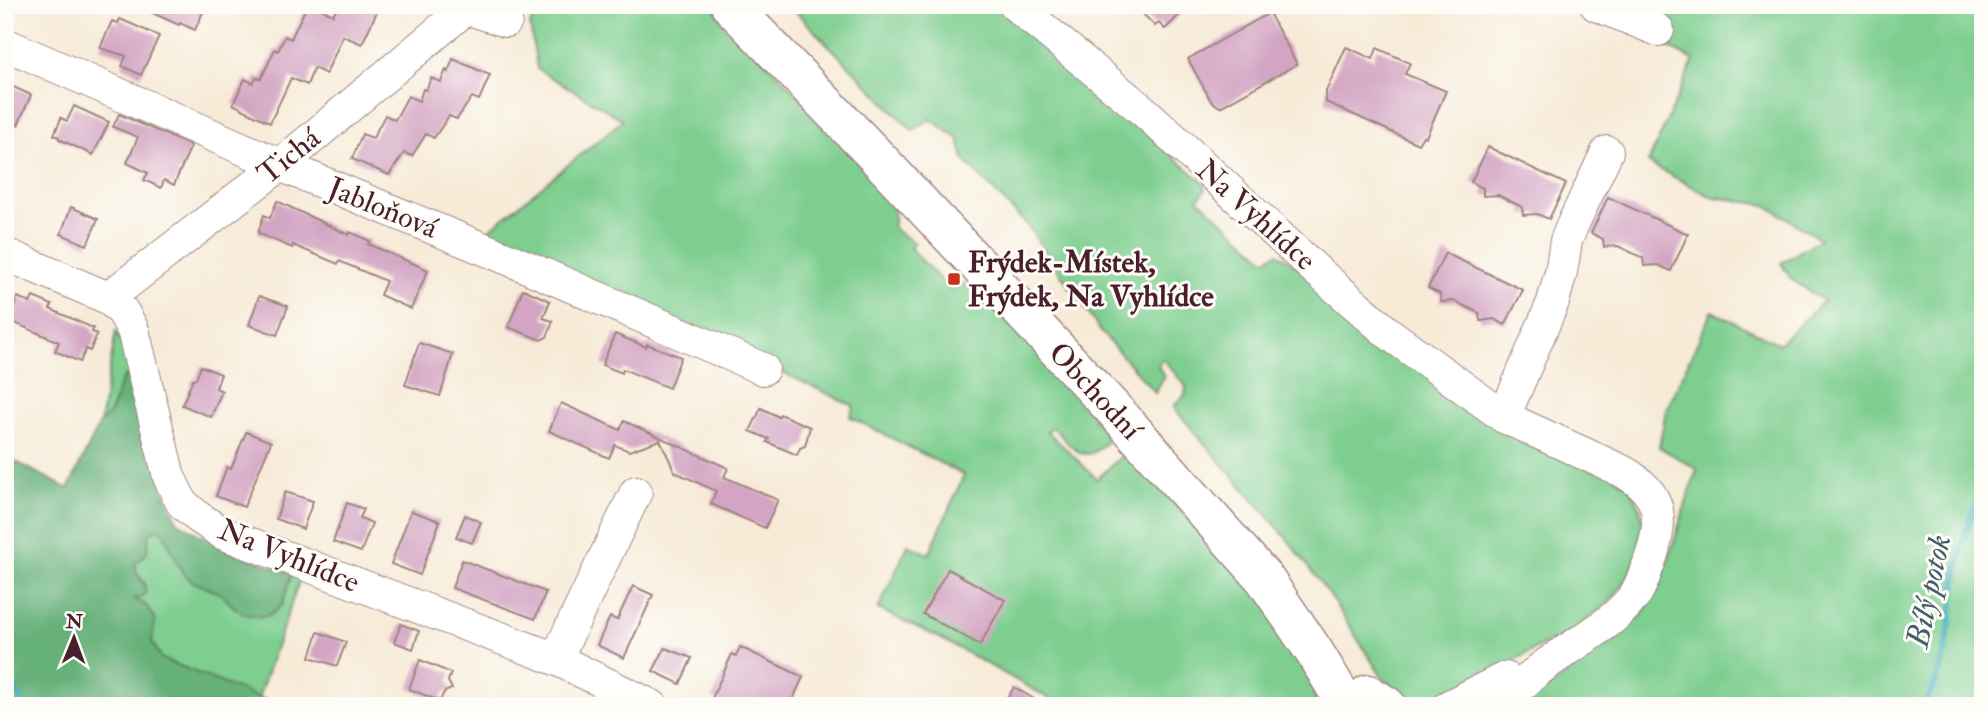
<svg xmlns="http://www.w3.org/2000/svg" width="1988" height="711" font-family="'IM FELL Double Pica',serif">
<rect width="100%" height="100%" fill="#fdfcf7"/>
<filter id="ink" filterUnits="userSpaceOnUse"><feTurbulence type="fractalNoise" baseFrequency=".0143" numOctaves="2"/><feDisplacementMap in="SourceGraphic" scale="14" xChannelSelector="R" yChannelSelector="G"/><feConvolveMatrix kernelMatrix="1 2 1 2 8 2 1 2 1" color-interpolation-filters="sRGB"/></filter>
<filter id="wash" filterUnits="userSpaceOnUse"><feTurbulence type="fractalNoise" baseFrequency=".00686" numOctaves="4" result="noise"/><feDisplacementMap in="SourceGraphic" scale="28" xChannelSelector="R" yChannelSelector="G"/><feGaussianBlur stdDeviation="1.57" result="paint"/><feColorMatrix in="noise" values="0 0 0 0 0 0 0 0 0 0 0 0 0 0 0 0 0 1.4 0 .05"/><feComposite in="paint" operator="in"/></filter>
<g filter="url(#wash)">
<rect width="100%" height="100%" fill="#f7ebd8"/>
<!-- green -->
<g fill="#7dce8f" stroke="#64765d" stroke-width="2">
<path d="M537,5H711L852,151L894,204V229L915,243L910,248L952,292L963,283L1019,326L1095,416L1093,419L1111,437C1106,442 1100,449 1094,452C1079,461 1062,436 1053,427L1047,431L1097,479L1125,453L1262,594L1312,683L1317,706H1063L938,637L878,609L908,545L929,554L964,475L850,417L854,406L485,233L623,120L537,69L530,25Z"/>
<polygon points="789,5 994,5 1040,41 1204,183 1205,190 1198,199 1266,260 1277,253 1630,487 1640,507 1643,522 1638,553 1627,580 1609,602 1573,630 1434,701 1411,699 1396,691 1382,677 1329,594 1285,536 1173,407 1185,395 1186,386 1163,359 1158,366 1164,376 1155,393 1101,332 1027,225 964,160 959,139 930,119 913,131"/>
<polygon points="1671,5 1983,5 1983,692 1972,706 1521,706 1619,637 1643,613 1660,585 1697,469 1659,447 1666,410 1712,311 1779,344 1824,301 1791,279 1781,263 1820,239 1766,205 1710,196 1648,163 1694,60 1657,42"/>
<polygon points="116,331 135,373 125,377 120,384 115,401 109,415 100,423"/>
<path d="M156,529L162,530L167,539L209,589L220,593L235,608L282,605L292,573L301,576L258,698L162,659L152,642L133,598L144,596L145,583L137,574L135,564C148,554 148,551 149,534Z"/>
</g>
<!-- forest -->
<path fill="#66b17a" stroke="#586852" stroke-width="2" d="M135,373L163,488L177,521L221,548L292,573L282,605L272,614L259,617L245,614L235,608L220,593L193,582L182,572L162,530L156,529L149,534C148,551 148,554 135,564C135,566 137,573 137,574C142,584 148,584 144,596L134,599L146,605L155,619L152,642L162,659L280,706H5V456L68,489L100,423L109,415L115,401L120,384L124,377Z"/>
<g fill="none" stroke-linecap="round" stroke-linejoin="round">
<!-- stream -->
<g stroke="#3baaba" stroke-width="6">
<polyline points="5,671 24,706"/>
<path d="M1922,706C1955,663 1950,588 1964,538C1969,520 1977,503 1983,486"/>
</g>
</g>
<g id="blocks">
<!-- building -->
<g fill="#d3a4c3">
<polygon points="135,5 206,5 195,30 180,23 179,25"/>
<polygon points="307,5 314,5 333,15 338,5 380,5 362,44 343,36 326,74 314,68 307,85 291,78 270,123 233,104 245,79 253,83 256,77 261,79 275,49 278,51 285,36 291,39"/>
<polygon points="1134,5 1190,5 1165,29 1159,23 1155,26"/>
<polygon points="1269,13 1297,64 1220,107 1211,101 1188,59"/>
<polygon points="120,19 159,36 141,75 122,66 126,56 100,48 112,21 118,23"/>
<polygon points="1346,47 1373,59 1377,48 1410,63 1405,74 1446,91 1426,137 1423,136 1418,144 1326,102 1326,91"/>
<polygon points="453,59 490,75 479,100 472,97 457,119 449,116 434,138 426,134 412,156 404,153 389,175 352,159 362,134 373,138 385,115 395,120 408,96 419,101 423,89 426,90 431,78 441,82 446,70 448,72"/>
<polygon points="5,83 31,95 18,125 5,119"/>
<polygon points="74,106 109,122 93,155 59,139 59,137 54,135 61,118 67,121"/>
<polygon points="119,114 191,146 174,185 164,180 161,188 144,180 148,173 127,163 138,137 113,127"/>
<polygon points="1488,147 1566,184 1549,219 1537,214 1523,215 1522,207 1498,195 1483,196 1483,188 1471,182"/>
<polygon points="1608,197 1688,234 1671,271 1658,265 1644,266 1643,258 1618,246 1604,247 1603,239 1591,233"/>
<polygon points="277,201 349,235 350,232 370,241 368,244 428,270 411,309 380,295 386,281 339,261 338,264 293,245 292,248 258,233 264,215 270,218"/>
<polygon points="71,207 98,219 87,245 61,234"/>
<polygon points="1445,253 1523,290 1505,325 1494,319 1480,321 1479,313 1454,301 1441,302 1440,294 1428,288"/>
<polygon points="523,289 550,301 543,318 553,321 547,337 541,340 508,327"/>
<polygon points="259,296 288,306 277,335 249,325"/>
<polygon points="18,297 30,303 33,297 52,305 50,309 93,328 92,332 97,334 90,351 86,349 80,362 55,351 59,342 8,320"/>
<polygon points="615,334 646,347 647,344 681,357 669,388 623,369 622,373 602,365"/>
<polygon points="419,343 453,354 440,396 405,385"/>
<polygon points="201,366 221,374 216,388 222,391 211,417 182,405 193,379 196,379"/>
<polygon points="561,403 620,430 624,421 728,468 724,477 778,500 765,528 711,504 716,491 675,472 660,440 629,451 615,445 609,458 549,431"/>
<polygon points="761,408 779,417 780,414 810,427 805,446 800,448 797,455 767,442 769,439 750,431"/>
<polygon points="246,432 271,442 244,507 216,496 227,467 231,469"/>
<polygon points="285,492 313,501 303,529 276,519"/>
<polygon points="347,503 364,509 360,518 372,523 361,552 333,542"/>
<polygon points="411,511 440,521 420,575 391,564"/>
<polygon points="465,515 481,522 472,543 456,537"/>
<polygon points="462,560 546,592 535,619 452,588"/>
<polygon points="948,569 1005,600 980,645 923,614"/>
<polygon points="633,586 653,595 624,658 597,645 610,617 617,620"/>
<polygon points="401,624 419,631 413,649 394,642"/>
<polygon points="318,632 346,642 337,666 310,657"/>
<polygon points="740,647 803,677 790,706 727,706 712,698 732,654 736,656"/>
<polygon points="665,648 692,658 680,684 653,671"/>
<polygon points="420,660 451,673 448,681 452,689 444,692 440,701 409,689"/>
<polygon points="1014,687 1046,706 1003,706"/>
</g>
</g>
</g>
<g filter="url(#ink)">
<use href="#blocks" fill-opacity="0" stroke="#a08582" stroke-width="2"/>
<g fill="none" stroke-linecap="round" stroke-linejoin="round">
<defs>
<g id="minor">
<polyline points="457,5 506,21"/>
<path d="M1015,5L1147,114L1317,271L1387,332L1504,417L1622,471C1664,494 1664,521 1649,563C1644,576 1640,591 1630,601C1606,629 1573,644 1544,666C1535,672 1528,680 1519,687C1509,695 1497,700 1486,706"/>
<polyline points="1596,5 1658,30"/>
<polyline points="5,44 280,165 506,258 763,369"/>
<polyline points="5,254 108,298 123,312 133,330 169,477 182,503 198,517 222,533 556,659 652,706"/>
<polyline points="108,298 280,165 465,9"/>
<polyline points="1504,417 1553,302 1561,272 1566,241 1572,226 1607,152"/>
<polyline points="556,659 636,492"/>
<polyline points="1449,706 1505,678"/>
</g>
<g id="major">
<polyline points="730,5 876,156 1118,414 1264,578 1315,653 1347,706"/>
<polyline points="1368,694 1387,706"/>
</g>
</defs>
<!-- minor casing -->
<use href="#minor" stroke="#a08582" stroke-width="34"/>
<!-- major casing -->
<use href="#major" stroke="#a08582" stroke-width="41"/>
<!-- minor -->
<use href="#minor" stroke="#fff" stroke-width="32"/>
<!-- major -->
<use href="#major" stroke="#fff" stroke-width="38"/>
</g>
</g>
<!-- markers -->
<rect fill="#c8321e" stroke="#fdfcf7" stroke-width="2.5" x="947" y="272" width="14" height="14" rx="3.5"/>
<g text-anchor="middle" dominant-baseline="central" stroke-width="6" stroke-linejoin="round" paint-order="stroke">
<!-- street labels -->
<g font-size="30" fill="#4a1f2b" stroke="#fdfcf7">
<text transform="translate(289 156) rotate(-39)">Tichá</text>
<text transform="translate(383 208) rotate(22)">Jabloňová</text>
<text transform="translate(1256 215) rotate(42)">Na Vyhlídce</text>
<text transform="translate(1095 391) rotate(47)">Obchodní</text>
<text transform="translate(289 556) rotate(22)">Na Vyhlídce</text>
</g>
<!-- poi labels -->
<g font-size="30" font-weight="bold" fill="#4a1f2b" stroke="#fdfcf7" text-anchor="start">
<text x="968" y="262">Frýdek-Místek,<tspan x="968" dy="34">Frýdek, Na Vyhlídce</tspan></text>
</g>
<!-- water labels -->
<g font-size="32" font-style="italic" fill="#435e6b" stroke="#fdfcf7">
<text transform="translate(1929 591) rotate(-78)">Bílý potok</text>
</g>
</g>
<!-- margin -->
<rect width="1988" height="711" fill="none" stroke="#fdfcf7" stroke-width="28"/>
<!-- north arrow -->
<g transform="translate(74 638) rotate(1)" stroke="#fdfcf7" stroke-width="5" paint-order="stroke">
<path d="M0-5L12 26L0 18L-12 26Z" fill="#4a1f2b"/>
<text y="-10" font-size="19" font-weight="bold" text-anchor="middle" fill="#4a1f2b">N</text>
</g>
</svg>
